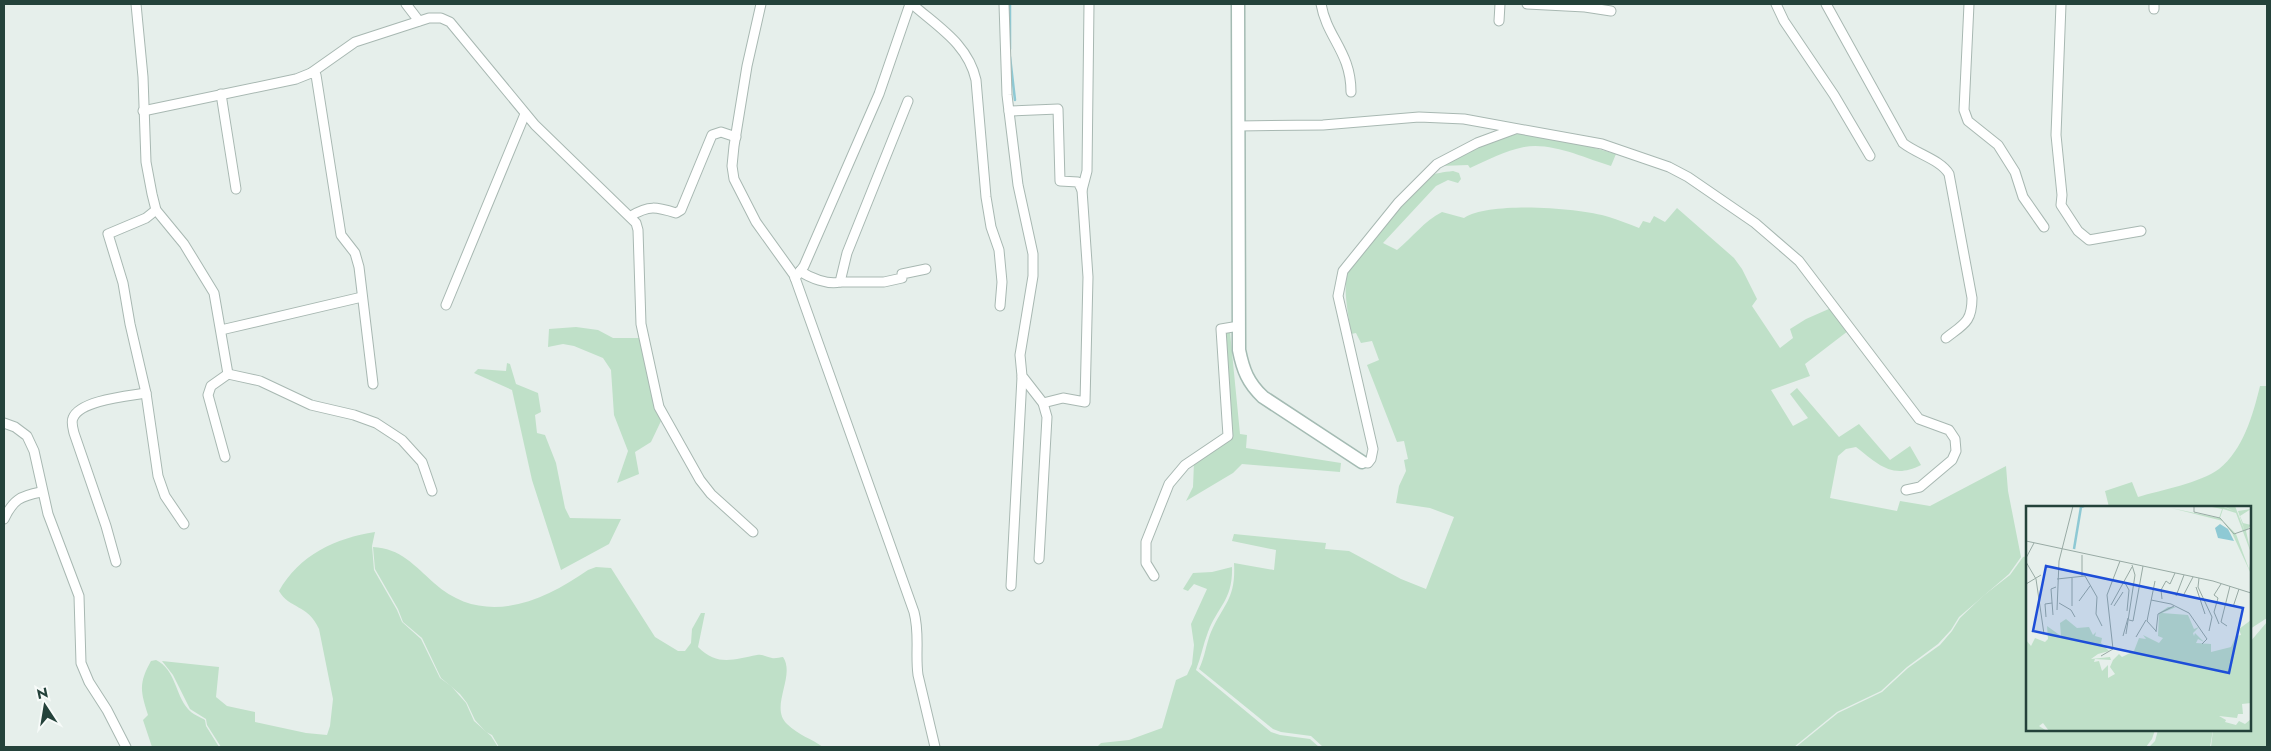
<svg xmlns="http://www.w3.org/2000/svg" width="2271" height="751" font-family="Jost,sans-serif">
<rect width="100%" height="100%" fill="#e6efeb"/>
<!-- green -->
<g fill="#bfe0c8">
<path d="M1527,133L1573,142L1616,154L1611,166C1584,158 1552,142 1524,147C1505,151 1487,160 1470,168L1468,165L1440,166C1467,152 1497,135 1527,133Z"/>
<path d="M1453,171L1459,173L1461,179L1458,183L1448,180L1436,186L1383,243L1397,250C1412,238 1424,221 1442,212L1464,218C1491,201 1579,208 1609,217C1619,220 1629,224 1639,228L1643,221L1650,223L1654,216L1665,222L1677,208L1734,258L1742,269L1757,299L1752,306L1780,348L1793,338L1790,329L1806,319L1831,308L1848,331L1805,364L1810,376L1771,390L1793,426L1808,418L1790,394L1797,388L1839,437L1859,424L1890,460L1910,446L1921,465C1892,480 1878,464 1856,447L1846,449L1838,456L1830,498L1897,511L1900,501L1930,506L2006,466L2008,491L2021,557L2009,574L1959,617L1951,630L1938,644L1907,667L1881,691L1837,712L1794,747H1323L1311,736L1281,732L1273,729L1199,669C1205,657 1206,644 1211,632C1224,603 1236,599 1234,563L1274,570L1276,550L1232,541L1234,534L1326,543L1325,549L1349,551L1401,579L1426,589L1454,517L1430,508L1396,503L1399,486L1406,471L1404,460L1408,459L1404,441L1397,442L1367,365L1379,360L1372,341L1361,343L1356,333L1351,334C1349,316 1343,293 1347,276C1352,259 1411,187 1427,177C1435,173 1444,172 1453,171Z"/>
<polygon points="576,327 598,330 613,338 640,338 654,406 661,421 651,442 635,452 639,474 617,483 628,451 614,415 611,370 603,358 574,346 563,344 548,347 549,329"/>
<polygon points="1225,332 1230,332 1240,434 1247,435 1246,448 1341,463 1340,472 1242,464 1233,473 1186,501 1193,487 1194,462 1230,438"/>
<polygon points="507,363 510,364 516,384 538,393 541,412 535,415 537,433 545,435 556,463 565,508 570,518 621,519 609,544 561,570 532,480 512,390 474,373 478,369 506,371"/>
<path d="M2260,386H2267V618L2250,629V507H2109L2105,491L2132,482L2138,497C2161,490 2200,483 2219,469C2243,450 2253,415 2260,386Z"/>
<path d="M375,532L372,546L374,570L397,610L402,622L421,639L440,678L451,686L466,703L474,721L491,736L498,747H221L207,725L206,719L190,709L173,675L162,661L219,667L216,697L227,706L255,712V722L306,733L327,735L330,726L333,699L319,629C308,604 289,609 279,591C299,555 336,538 375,532Z"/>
<path d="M373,547C400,548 415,566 434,583C483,627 541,603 588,570L596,567L611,568L655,637L678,651H685L691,643L692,629L701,613H705L698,647C718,667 734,659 757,655C763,654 766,657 772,658C775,659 780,657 783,657C796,676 769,707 787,724C798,735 812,739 823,747H499L492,735L486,732L475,720L467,703L460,694L441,678L422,638L403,622L398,609L375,569Z"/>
<polygon points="2027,556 2027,730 2155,730 2152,739 2146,747 1796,747 1838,713 1882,692 1908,668 1940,645 1952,631 1960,618 1983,596 2010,575 2023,557"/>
<path d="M1232,567C1233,600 1218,606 1208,632C1203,645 1201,657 1196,670L1271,732L1280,735L1310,739L1319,747H1097L1101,743L1129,740L1162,728L1176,680L1187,675L1192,664L1194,645L1191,624L1207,589L1194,584L1188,591L1183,589L1193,573L1212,572Z"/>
<polygon points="2267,622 2267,747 2211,747 2213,730 2250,730 2250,642"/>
<path d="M156,660C176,670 175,694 188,709C192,714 200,717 205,720L206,726L219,747H152L143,720L148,715C141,692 138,684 151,661Z"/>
<polygon points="2158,730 2213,730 2210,747 2149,747 2155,741"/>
</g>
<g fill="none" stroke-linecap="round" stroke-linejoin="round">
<!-- stream -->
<g stroke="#8ec9d4" stroke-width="2.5">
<polyline points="1010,49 1010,4"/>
<polyline points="1010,57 1015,100"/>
</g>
<defs>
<g id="street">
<polyline points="136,4 143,77 146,162 152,194 156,210 184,244 214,293 228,374"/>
<polyline points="406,4 419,21"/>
<path d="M761,4L747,66L734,146L732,166L734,179L756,222L794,275L914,612C920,635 915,653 918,675L935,747"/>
<path d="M912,4C938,27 968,44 976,80L986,197L991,227L999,250L1002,282L1000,306"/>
<polyline points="1004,4 1007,95 1018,185 1033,254 1033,276 1020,355 1022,376 1043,403 1047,417 1039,559"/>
<path d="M1321,4C1327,38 1351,52 1351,92"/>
<polyline points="1527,4 1585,7 1611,11"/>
<polyline points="1776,4 1784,21 1834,95 1870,156"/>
<path d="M1826,4L1903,143C1917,154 1941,160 1949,174L1972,298C1972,322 1964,324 1946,338"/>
<polyline points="1969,4 1964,110 1968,121 1998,145 2015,172 2023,197 2044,227"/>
<polyline points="2061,4 2056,135 2062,195 2061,205 2078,231 2089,240 2141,231"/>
<polyline points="2154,9 2154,4"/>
<polyline points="1499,21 1500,4"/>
<polyline points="311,73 316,75 341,235 355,253 359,267 373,384"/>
<polyline points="221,94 236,189"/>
<polyline points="143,111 296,79 311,73 355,42 429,18 441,18 450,22 535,125 636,223 638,230 641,324 659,407 700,480 711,494 753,532"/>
<polyline points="1009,111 1058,109 1060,181 1078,182 1082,190"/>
<polyline points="1238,126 1323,125 1419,117 1464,119 1602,144 1669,167 1688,177 1755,223 1799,261 1919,419 1949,430 1955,439 1956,451 1952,460 1920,487 1906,490"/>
<polyline points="156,210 146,218 108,234 123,283 130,324 146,393 158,476 165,496 184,524"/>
<path d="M631,216C649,205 656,207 676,213L681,210L712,135L721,132L736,137"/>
<path d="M800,271C810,278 828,285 840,282H884L902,278V274L926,269"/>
<polyline points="795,278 804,266 879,94 910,4"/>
<polyline points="840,282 847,253 908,101"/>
<polyline points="446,305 525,114"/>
<polyline points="221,330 362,297"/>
<polyline points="1043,403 1063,398 1085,402 1088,277 1082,190 1087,171 1089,4"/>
<polyline points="4,423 15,427 27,436 34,451 48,514 79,596 81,663 89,682 107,710 126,747"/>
<polyline points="225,457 208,395 211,386 228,374 260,381 311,405 354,415 376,423 402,440 422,462 432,491"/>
<polyline points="1362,462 1368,463 1371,459 1373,449 1338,296 1343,271 1398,203 1437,164 1477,143 1515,129"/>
<path d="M4,519C13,500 20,496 41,492"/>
<path d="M116,562L106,526L74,433C73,429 71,422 73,418C80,400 129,396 146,393"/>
<polyline points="1154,576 1146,563 1146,542 1169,484 1185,465 1228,436 1221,329 1239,326"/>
<polyline points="1011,586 1022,377"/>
</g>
<path id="secondary" d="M1238,4L1239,350C1243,370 1248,383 1263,397L1362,462"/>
</defs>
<!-- street casing -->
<use href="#street" stroke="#a8b8b2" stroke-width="11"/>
<!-- secondary casing -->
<use href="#secondary" stroke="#a4bbb3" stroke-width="15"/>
<!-- street -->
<use href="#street" stroke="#fff" stroke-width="9"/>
<!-- secondary -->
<use href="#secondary" stroke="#fff" stroke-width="12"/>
</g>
<!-- overview -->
<g transform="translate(2026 506)">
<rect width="225" height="225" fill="#e6efeb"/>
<path d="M181,0H195L208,5L197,0H209L219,26L212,5L225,3L214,10L217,17L225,19L220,25L225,47L210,7L197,3L194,12L210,28L223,63L225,52V68L206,27L197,15L145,2L193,12L196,3ZM142,101H150L136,107L162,109L168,123L173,121L167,127L168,130L169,127L178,136L172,133L170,137L185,138V146L205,141L210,130L215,129L213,123L225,114V197L216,198L217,208H212L211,212L193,210L200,214L199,216L210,219L213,215L219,218L225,213V225H23L17,217L13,220L21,225H0V134L5,140L9,132L19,136L22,133L21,120L35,130L34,117L40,113L51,122L63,121L67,129L70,126L69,130L76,132L75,137L83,145L72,148L65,153L84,151L85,154L69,153L68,156L73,155L76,165L82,159V172L89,168L84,161L87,154L93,148L96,151L108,145L113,132L120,133L117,129L133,137L137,132L132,130L133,107Z" fill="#bfe0c8"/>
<path d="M194,18L202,23L208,35L192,32L189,22Z" fill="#8ec9d4"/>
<path fill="none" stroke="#8ec9d4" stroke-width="2.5" d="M48,43L55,1L58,0"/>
<path fill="none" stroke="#98aaa4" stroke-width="1" d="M168,0V6L194,12L208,28L225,22M0,35L187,75L225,87M56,49V70M0,52L8,37M0,56L10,73L18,128M173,72L172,81L186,111L183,125M31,73L59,70L71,91L70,108L76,120M129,75L121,115L130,125M99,77L103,84L101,105M0,78L15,69M170,81L179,108M150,90L158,69M157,90L167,71M136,93L135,84L140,75L144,78L149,67M125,94L145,98L163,107L181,133L176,138M53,95L64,80M33,97L45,104L49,111M85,99L106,61M46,100V72M88,100L97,86M207,101L213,83M31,104L33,55L47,0M27,109L25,83L30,81M20,111L19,98L26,97M103,114L107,115L117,60M193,118L188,106L192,92L188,89L195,78M201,120L195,116L204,80M130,126L132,108L148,100M100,128L109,69L106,59M97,130L102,112M110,131L120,114M75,150L87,143L81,89L94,55"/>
<path fill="#1d4ed8" fill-opacity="0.15" stroke="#1d4ed8" stroke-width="2.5" d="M20,60L217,102L203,167L7,125Z"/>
<rect width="225" height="225" fill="none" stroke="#24423a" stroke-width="2.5"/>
</g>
<!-- border -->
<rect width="2271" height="751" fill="none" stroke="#24423a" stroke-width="10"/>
<!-- north arrow -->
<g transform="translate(45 706) rotate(348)" stroke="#f7fbf9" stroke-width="4" paint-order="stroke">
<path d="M0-4L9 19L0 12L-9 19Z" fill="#24423a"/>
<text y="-8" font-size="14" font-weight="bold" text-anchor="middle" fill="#24423a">N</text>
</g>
</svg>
